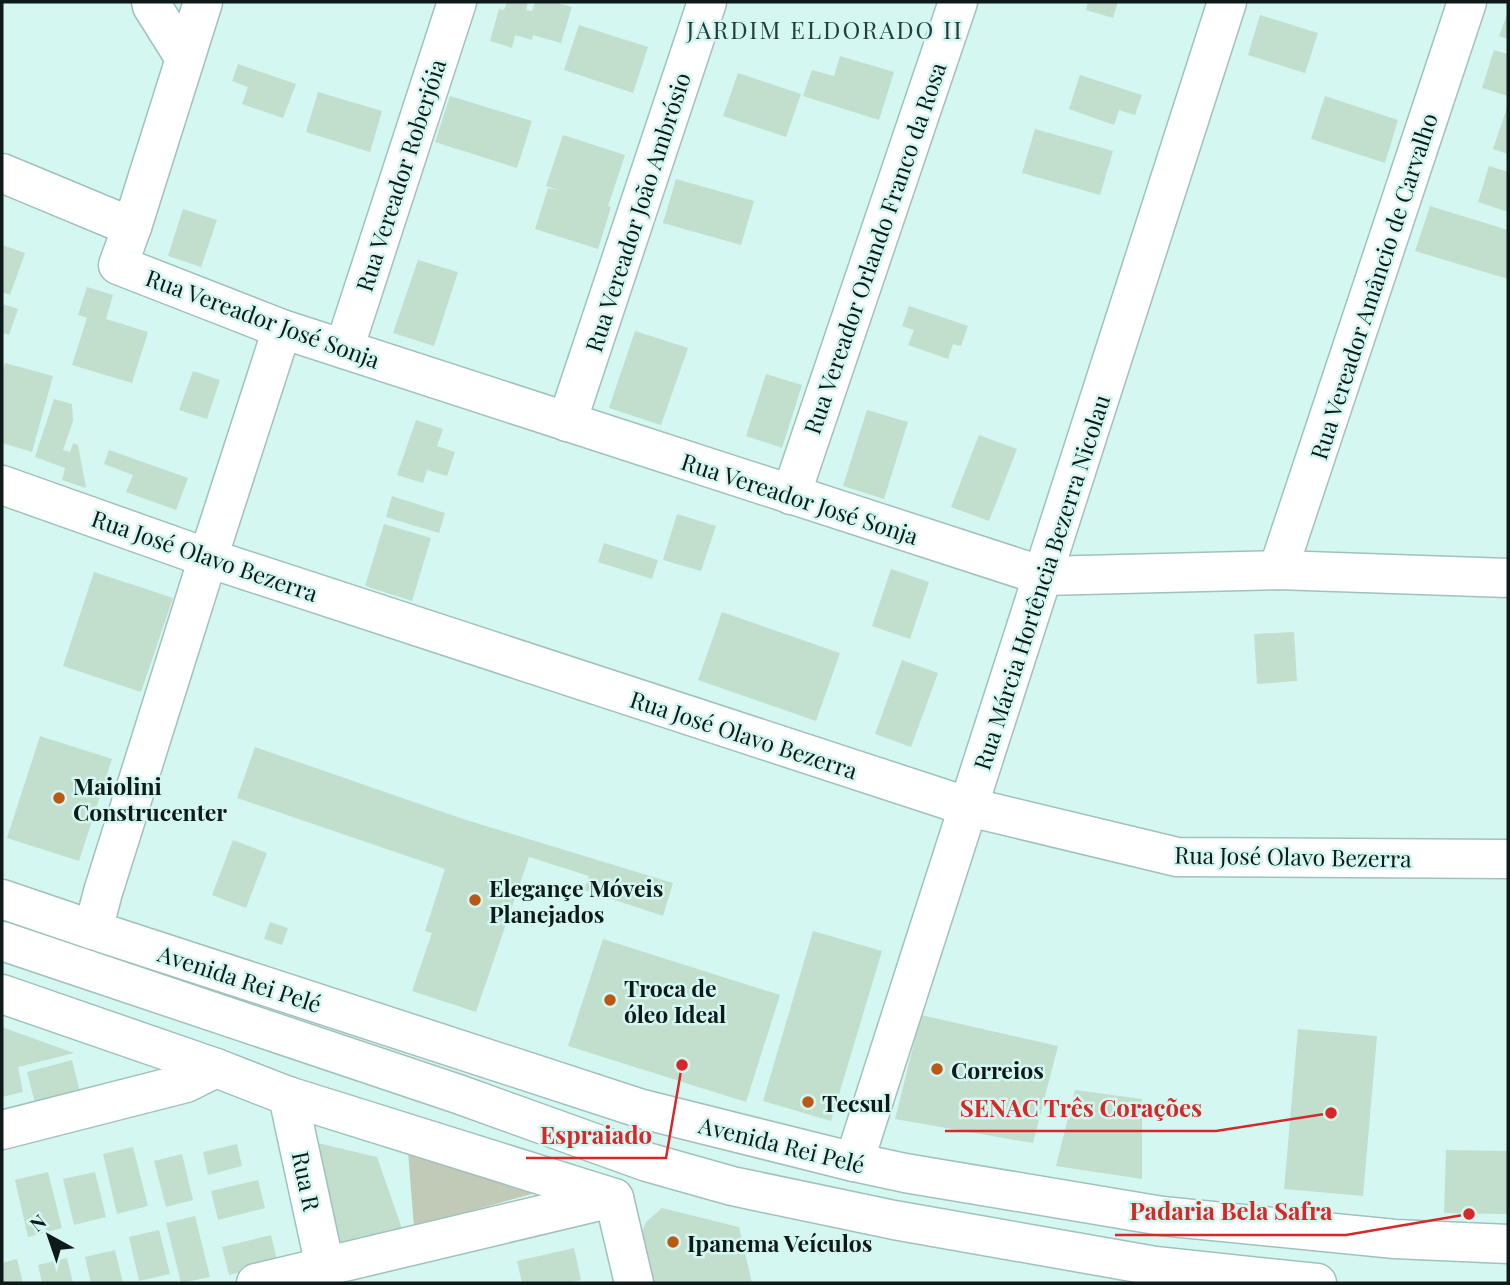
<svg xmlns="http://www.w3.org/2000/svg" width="1510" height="1285" font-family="'Playfair Display',serif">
<rect width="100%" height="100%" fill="#d5f7f1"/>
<!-- green -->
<polygon fill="#c0cab7" points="408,1152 535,1193 414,1227"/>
<!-- building -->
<g fill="#c1dfcc">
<polygon points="507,2 528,2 526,10 532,11 535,2 554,2 572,7 561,43 533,35 532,40 515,35 512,48 490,41 499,9 504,10"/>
<polygon points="1088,2 1118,2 1113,18 1086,10"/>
<polygon points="1508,12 1508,39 1499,36"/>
<polygon points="1260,15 1318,33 1305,73 1248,55"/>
<polygon points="579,25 648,47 633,93 564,70"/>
<polygon points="1494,50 1508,54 1508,96 1482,88"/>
<polygon points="840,56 894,72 879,120 803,96 812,70 834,76"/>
<polygon points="238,64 296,84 283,118 242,104 248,87 232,81"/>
<polygon points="738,73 801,94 786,137 723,116"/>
<polygon points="1080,75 1142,95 1135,115 1119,110 1114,125 1069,109"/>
<polygon points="318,92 382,111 370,152 306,132"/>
<polygon points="450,96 532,121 517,168 435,142"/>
<polygon points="1325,96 1398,120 1385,163 1311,139"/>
<polygon points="1508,105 1508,154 1493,149"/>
<polygon points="1035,129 1113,151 1100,195 1022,173"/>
<polygon points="563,135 625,155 608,206 611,207 598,249 535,229 548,188 562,191 546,186"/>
<polygon points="1489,166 1508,172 1508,212 1478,202"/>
<polygon points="676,179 754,201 741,245 663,223"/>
<polygon points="1430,206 1508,230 1508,279 1415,251"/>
<polygon points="183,209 217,220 201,267 168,256"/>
<polygon points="2,245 25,253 10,295 2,292"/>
<polygon points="418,260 458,272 434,346 393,333"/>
<polygon points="87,287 113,295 106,319 148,332 132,383 72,365 87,318 78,315"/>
<polygon points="2,304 18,309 9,335 2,333"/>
<polygon points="909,306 968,326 961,346 953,344 948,359 908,345 914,330 902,326"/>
<polygon points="635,331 688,348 661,425 609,408"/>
<polygon points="5,363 53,376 32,452 2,443 2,375"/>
<polygon points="193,371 220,380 207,419 179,410"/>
<polygon points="766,374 802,385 782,448 746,436"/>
<polygon points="54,399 72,404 73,421 63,450 70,452 73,443 78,445 86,488 62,480 65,468 35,457"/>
<polygon points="867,410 908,422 884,499 843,486"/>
<polygon points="416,420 443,429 437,446 455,452 447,476 427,470 423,483 397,475"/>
<polygon points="979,435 1017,449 989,521 951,507"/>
<polygon points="109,450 188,478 176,510 126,492 133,475 104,464"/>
<polygon points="392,496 445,513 439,533 386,517"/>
<polygon points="677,514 716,526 701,571 663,560"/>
<polygon points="384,524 431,538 412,601 365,586"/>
<polygon points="604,543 658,560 652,579 598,562"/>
<polygon points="891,569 929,582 910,639 872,626"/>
<polygon points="94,572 173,598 141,692 63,666"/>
<polygon points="722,612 840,653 816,721 698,680"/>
<polygon points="1294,632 1297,681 1257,684 1254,634"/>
<polygon points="902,660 938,673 911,747 875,734"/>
<polygon points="40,736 112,759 79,861 7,838"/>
<polygon points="255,747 463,819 673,883 663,916 584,890 589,876 529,857 476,1012 412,991 432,933 425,931 445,869 237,798"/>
<polygon points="233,840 267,853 246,908 212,895"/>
<polygon points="270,922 288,928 282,945 264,939"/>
<polygon points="813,931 882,951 831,1121 763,1101"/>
<polygon points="603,939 780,995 746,1102 568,1046"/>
<polygon points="921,1015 1058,1046 1033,1143 895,1119"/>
<polygon points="2,1027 10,1030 74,1053 18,1067 23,1092 2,1097"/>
<polygon points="1298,1029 1377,1036 1363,1196 1284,1189"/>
<polygon points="72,1060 81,1096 36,1107 27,1072"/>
<polygon points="1075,1090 1142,1099 1142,1179 1056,1166"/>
<polygon points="309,1141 377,1157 405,1237 333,1254"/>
<polygon points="237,1144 242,1166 208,1175 203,1152"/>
<polygon points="133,1147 148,1206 117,1214 103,1154"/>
<polygon points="1446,1150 1508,1151 1508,1214 1444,1213"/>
<polygon points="182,1154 193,1200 166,1207 154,1161"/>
<polygon points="48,1172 62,1228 28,1237 15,1180"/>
<polygon points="95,1172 106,1217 74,1225 63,1179"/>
<polygon points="258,1180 265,1208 218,1220 211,1191"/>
<polygon points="662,1208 739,1227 752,1283 651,1283 641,1234 646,1222"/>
<polygon points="195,1216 210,1277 181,1283 166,1223"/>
<polygon points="159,1230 170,1274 139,1281 129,1237"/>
<polygon points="271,1235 278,1264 229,1275 222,1247"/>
<polygon points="574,1248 581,1280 566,1283 522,1283 517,1261"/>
<polygon points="115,1250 123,1283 91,1283 85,1257"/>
<polygon points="67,1258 73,1283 42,1283 38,1265"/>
<polygon points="17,1259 23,1283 2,1283 2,1263"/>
</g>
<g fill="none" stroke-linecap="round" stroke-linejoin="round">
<defs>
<g id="minor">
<polyline points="151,2 152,6 184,57"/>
<polyline points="203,2 132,227 118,265 282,329 1043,576 1278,570 1508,578"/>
<polyline points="2,173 132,227"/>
<polyline points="344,349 457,2"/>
<polyline points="567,422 707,2"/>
<polyline points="2,485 208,558 969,807 1177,857 1508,859"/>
<polyline points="791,495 958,2"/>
<polyline points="1278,570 1467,2"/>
<polyline points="93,930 103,892 208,558 282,329"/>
<polyline points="2,994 216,1068 288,1096 614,1198"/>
<polyline points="288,1096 325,1267"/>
<polyline points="2,1130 186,1083 216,1068"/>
<polyline points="854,1162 1227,2"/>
<polyline points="614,1198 634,1283"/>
<polyline points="256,1283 612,1198"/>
</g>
<g id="major">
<polyline points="2,899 93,930 642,1109 854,1162 905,1173 1162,1216 1395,1239 1508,1244"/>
<polyline points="2,941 458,1094 647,1162 732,1186 894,1220 1155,1266 1317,1283"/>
</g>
</defs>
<!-- minor casing -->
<use href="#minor" stroke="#a0c1bc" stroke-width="41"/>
<!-- major casing -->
<use href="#major" stroke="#a0c1bc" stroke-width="41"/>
<!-- minor -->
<use href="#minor" stroke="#fff" stroke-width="38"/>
<!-- major -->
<use href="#major" stroke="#fff" stroke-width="38"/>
</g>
<!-- markers -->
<g fill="#b95915" stroke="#d5f7f1" stroke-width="2.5">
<circle cx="59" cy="798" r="7"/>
<circle cx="475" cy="900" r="7"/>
<circle cx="610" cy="1000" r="7"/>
<circle cx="937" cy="1069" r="7"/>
<circle cx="808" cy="1102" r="7"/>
<circle cx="673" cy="1242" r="7"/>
</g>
<g text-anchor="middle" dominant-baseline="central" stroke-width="5" stroke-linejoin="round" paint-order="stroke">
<!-- street labels -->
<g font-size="23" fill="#0e1a19" stroke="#d5f7f1">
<text transform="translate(400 175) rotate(-72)">Rua Vereador Roberjóia</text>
<text transform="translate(637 212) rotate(-72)">Rua Vereador João Ambrósio</text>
<text transform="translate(874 248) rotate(-71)">Rua Vereador Orlando Franco da Rosa</text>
<text transform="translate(1373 286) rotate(-72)">Rua Vereador Amâncio de Carvalho</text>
<text transform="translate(263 318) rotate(20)">Rua Vereador José Sonja</text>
<text transform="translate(800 498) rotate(18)">Rua Vereador José Sonja</text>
<text transform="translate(205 555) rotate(19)">Rua José Olavo Bezerra</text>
<text transform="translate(1041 582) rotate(-72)">Rua Márcia Hortência Bezerra Nicolau</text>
<text transform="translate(744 734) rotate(18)">Rua José Olavo Bezerra</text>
<text transform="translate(1293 856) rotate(1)">Rua José Olavo Bezerra</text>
<text transform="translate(240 978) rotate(18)">Avenida Rei Pelé</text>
<text transform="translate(782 1144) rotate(14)">Avenida Rei Pelé</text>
<text transform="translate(307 1181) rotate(78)">Rua R</text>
</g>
<!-- poi labels -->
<g font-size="23" font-weight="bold" fill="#0e1a19" stroke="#d5f7f1" text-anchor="start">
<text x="73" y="785">Maiolini<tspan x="73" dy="26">Construcenter</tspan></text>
<text x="489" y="887">Elegançe Móveis<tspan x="489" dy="26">Planejados</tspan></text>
<text x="624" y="987">Troca de<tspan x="624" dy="26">óleo Ideal</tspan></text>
<text x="951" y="1069">Correios</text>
<text x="822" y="1102">Tecsul</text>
<text x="687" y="1242">Ipanema Veículos</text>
</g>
<!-- neighbourhood labels -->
<g font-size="24" letter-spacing="2" fill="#223f3c" stroke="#d5f7f1">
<text x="825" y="29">JARDIM ELDORADO II</text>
</g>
</g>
<!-- callouts -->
<path fill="none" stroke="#d62828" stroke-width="2.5" d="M1331 1113L1216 1131H945M682 1065L666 1158H526M1469 1214L1346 1235H1115"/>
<g fill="#d62828" stroke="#d5f7f1" stroke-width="2.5">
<circle cx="1331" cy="1113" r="7"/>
<circle cx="682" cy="1065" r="7"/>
<circle cx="1469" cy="1214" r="7"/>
</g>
<g font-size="24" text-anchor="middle" font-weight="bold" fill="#d62828" stroke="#d5f7f1" stroke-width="5" stroke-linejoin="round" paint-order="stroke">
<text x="1081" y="1117">SENAC Três Corações</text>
<text x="596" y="1144">Espraiado</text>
<text x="1231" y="1220">Padaria Bela Safra</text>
</g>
<!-- border -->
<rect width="1510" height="1285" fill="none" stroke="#0e1a19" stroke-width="7"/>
<!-- north arrow -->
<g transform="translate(49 1236) rotate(320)" stroke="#d5f7f1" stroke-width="5" paint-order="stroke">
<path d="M0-5L12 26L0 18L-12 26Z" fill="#0e1a19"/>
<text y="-10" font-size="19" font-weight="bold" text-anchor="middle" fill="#0e1a19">N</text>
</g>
</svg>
